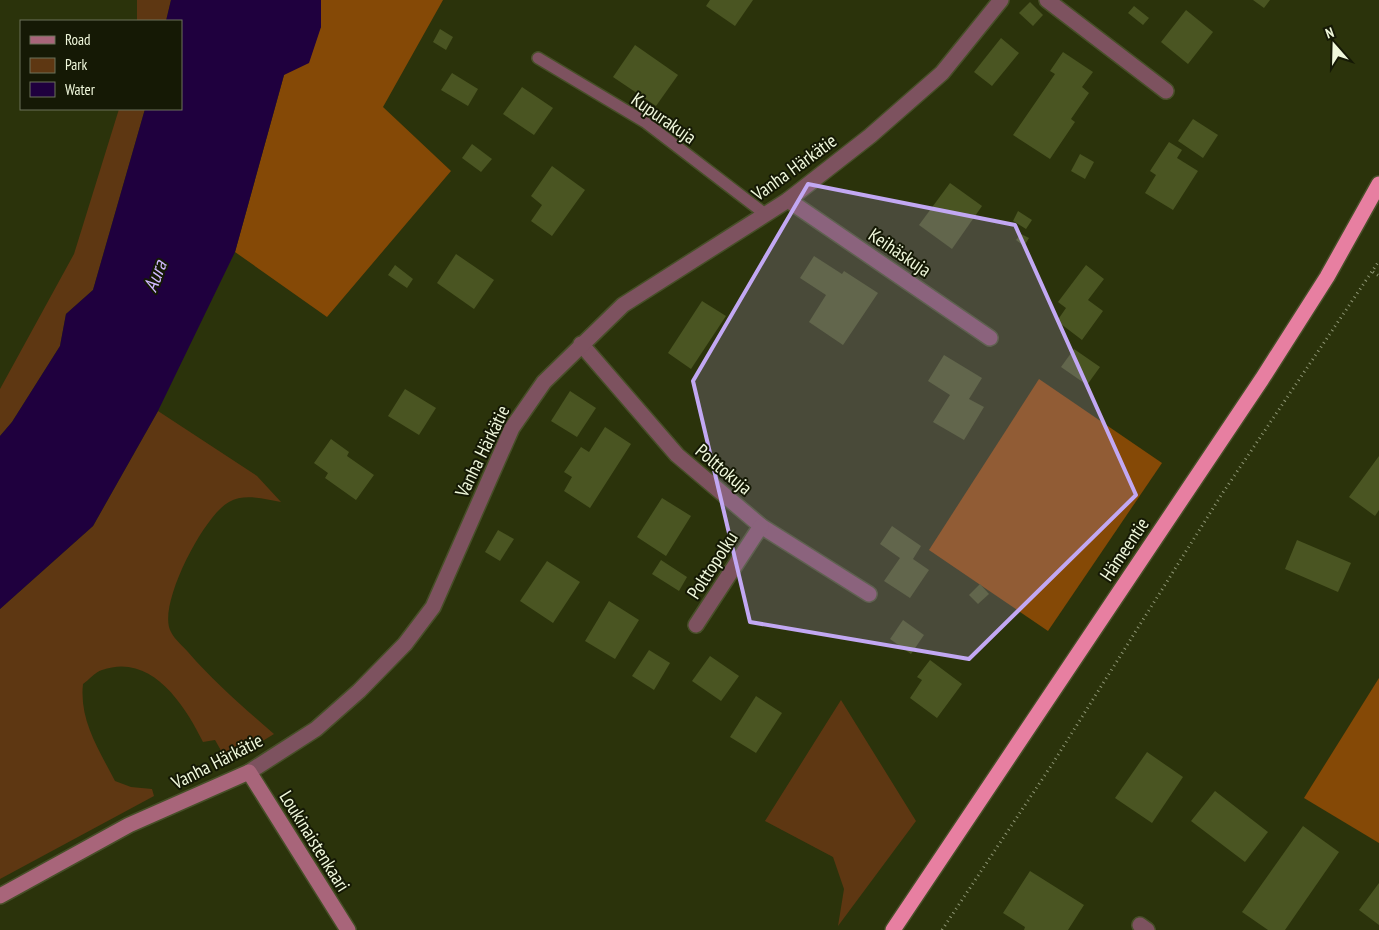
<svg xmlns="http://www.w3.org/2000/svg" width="1379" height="930" font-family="'PT Sans Narrow',sans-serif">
<rect width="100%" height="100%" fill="#2b330b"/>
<!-- green -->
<g fill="#5e3712">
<polygon points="137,0 171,0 166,21 137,21"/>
<polygon points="119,109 145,109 93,290 66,314 60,346 12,422 0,436 0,389 74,254"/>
<path d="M158,411L257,476L281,502C264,499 244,493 229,502C204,515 156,607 171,632C175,640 183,646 188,652C214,682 244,708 274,734L235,758L223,754L215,740L203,742C185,705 151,652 102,670C95,672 89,680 83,684C79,720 99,750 115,781L131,787L152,789L154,796L0,879V609L93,526Z"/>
<polygon points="841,700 916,821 838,926 844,889 833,857 765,821"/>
</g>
<!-- forest -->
<g fill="#854906">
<polygon points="321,0 443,0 383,107 451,171 327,317 235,252 284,75 321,27"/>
<polygon points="1039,379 1162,463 1048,631 929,550"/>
<polygon points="1379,678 1379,843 1304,798"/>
</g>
<!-- water -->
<polygon fill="#1f003e" points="171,0 321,0 321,27 309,63 284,75 235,252 158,411 93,526 0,609 0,436 12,422 60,346 66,314 93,290 145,109 181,109 181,21 166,21"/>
<!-- building -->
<g fill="#4a5522">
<polygon points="710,0 753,0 735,26 706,6"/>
<polygon points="1253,0 1270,0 1264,8"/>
<polygon points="1030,2 1043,15 1033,26 1019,13"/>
<polygon points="1134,6 1149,18 1143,25 1128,13"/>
<polygon points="1186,10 1213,32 1188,64 1161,42"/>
<polygon points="440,29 453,37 446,50 433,42"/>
<polygon points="1001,38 1019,53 992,86 974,72"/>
<polygon points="635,45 678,75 656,106 613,77"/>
<polygon points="1063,52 1093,72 1082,87 1089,93 1071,119 1075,122 1050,159 1013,135 1055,74 1050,71"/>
<polygon points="452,73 478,89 468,106 441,90"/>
<polygon points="522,87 553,108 534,135 503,114"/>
<polygon points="1193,119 1218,135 1203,158 1178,141"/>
<polygon points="1169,142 1182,150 1177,158 1198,171 1173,210 1145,193 1156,175 1150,171"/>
<polygon points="472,144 492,159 481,172 462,158"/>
<polygon points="1080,154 1094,162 1085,179 1071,171"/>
<polygon points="552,166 585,190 552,236 531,221 542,205 531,196"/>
<polygon points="950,183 982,206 952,249 919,225"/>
<polygon points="1018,211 1032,220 1026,229 1013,221"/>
<polygon points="1021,234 1029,238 1024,246 1016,240"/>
<polygon points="456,254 494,280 474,309 437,283"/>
<polygon points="814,256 842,274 844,271 878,293 843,345 809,322 826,295 800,278"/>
<polygon points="395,265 413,279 407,288 388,275"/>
<polygon points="1086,265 1104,279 1088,300 1103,311 1082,340 1057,321 1066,308 1058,302"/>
<polygon points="702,301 726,316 691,369 668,353"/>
<polygon points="1074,349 1100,367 1087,385 1061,367"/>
<polygon points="944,355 982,378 969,399 984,407 964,440 933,422 950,395 928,381"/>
<polygon points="405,389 436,408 419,435 388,416"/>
<polygon points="570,391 596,408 577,437 551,421"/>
<polygon points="605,427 631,444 590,508 564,491 572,477 564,472 581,447 589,452"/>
<polygon points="331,439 349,452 347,456 374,475 356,500 325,478 328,473 314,463"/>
<polygon points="1379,456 1379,510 1375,516 1349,497"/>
<polygon points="662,498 691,516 666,556 637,537"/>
<polygon points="892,526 921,546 913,559 929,570 910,598 884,581 900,558 880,544"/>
<polygon points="498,530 514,539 500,561 485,552"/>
<polygon points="1297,540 1351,563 1338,592 1285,569"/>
<polygon points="661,560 687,577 679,591 652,574"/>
<polygon points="547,561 580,582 553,623 520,601"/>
<polygon points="980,584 989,594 978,604 969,595"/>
<polygon points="609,601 639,620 615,659 585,641"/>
<polygon points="903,620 924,635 911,654 890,639"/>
<polygon points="649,650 670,663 654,690 632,676"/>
<polygon points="710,656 739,676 721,701 692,681"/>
<polygon points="930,660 962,684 937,718 910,698 922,680 917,677"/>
<polygon points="756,696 782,713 756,753 730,737"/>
<polygon points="1147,752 1183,777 1152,823 1115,798"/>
<polygon points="1215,791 1268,832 1245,862 1191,821"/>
<polygon points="1303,826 1339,852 1285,930 1268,930 1242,912"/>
<polygon points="1030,871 1084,905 1068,930 1024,930 1025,927 1003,913"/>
<polygon points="1379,883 1379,925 1359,910"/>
</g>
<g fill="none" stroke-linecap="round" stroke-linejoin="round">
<defs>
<polyline id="lane" points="538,58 645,122 765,214"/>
<g id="street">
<polyline points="1047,0 1166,91"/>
<polyline points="788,200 990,338"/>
<polyline points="581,344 677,455 761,526 869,594"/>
<polyline points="696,625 761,526"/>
<polyline points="249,772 316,729 359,691 405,644 433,607 512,428 544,382 623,305 788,200 870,136 942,73 1001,0"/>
<polyline points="1140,925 1147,930"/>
</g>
<polyline id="secondary" points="0,896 129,825 249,772 348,930"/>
<polyline id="highway" points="893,930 1262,379 1327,277 1379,184"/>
</defs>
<!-- lane casing -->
<use href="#lane" stroke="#474f28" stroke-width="14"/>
<!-- street casing -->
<use href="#street" stroke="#474f28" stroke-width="18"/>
<!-- secondary casing -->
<use href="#secondary" stroke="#474f28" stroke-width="18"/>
<!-- highway casing -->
<use href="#highway" stroke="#474f28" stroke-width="18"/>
<!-- path -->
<g stroke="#8f9775" stroke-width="3" stroke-dasharray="1 4" stroke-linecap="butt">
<polyline points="1373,272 1379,276"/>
<polyline points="942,930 1053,763 1222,494 1379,261"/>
</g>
<!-- lane -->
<use href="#lane" stroke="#7d525f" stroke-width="11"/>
<!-- street -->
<use href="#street" stroke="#7d525f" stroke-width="15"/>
<!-- secondary -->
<use href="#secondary" stroke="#a8657a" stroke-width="15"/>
<!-- highway -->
<use href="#highway" stroke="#e77fa1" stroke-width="15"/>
</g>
<!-- marked area -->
<path fill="#c2a8f3" fill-opacity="0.2" stroke="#c2a8f3" stroke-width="4" stroke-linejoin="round" d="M808,184L1015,225L1136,495L969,659L750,622L693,381Z"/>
<g text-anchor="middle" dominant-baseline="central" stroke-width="4" stroke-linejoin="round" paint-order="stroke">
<!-- street labels -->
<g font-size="19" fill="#f0f8dc" stroke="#151905">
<text transform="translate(664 118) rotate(35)">Kupurakuja</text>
<text transform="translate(794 167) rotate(-36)">Vanha Härkätie</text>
<text transform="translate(900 252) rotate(34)">Keihäskuja</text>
<text transform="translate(482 451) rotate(-64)">Vanha Härkätie</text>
<text transform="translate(724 469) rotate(40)">Polttokuja</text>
<text transform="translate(1124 549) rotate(-56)">Hämeentie</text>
<text transform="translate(712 565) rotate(-57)">Polttopolku</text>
<text transform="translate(217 761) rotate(-27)">Vanha Härkätie</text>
<text transform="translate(315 841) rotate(58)">Loukinaistenkaari</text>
</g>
<!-- water labels -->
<g font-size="20" font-style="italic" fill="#d0b8fe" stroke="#151905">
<text transform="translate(155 276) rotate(-69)">Aura</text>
</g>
</g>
<!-- legend -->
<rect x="20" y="20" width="162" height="90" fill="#151905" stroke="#6d725b"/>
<rect x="30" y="36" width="25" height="8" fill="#a8657a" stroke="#6d725b"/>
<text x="65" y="45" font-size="15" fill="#f0f8dc">Road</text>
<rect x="30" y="58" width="25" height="15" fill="#5e3712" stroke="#6d725b"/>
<text x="65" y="70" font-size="15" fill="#f0f8dc">Park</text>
<rect x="30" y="82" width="25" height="15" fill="#1f003e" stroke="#6d725b"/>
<text x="65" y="95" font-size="15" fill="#f0f8dc">Water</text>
<!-- north arrow -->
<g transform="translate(1334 45) rotate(340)" stroke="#151905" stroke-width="4" paint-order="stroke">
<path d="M0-4L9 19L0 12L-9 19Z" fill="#f0f8dc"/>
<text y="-8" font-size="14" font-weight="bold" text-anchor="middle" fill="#f0f8dc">N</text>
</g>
</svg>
